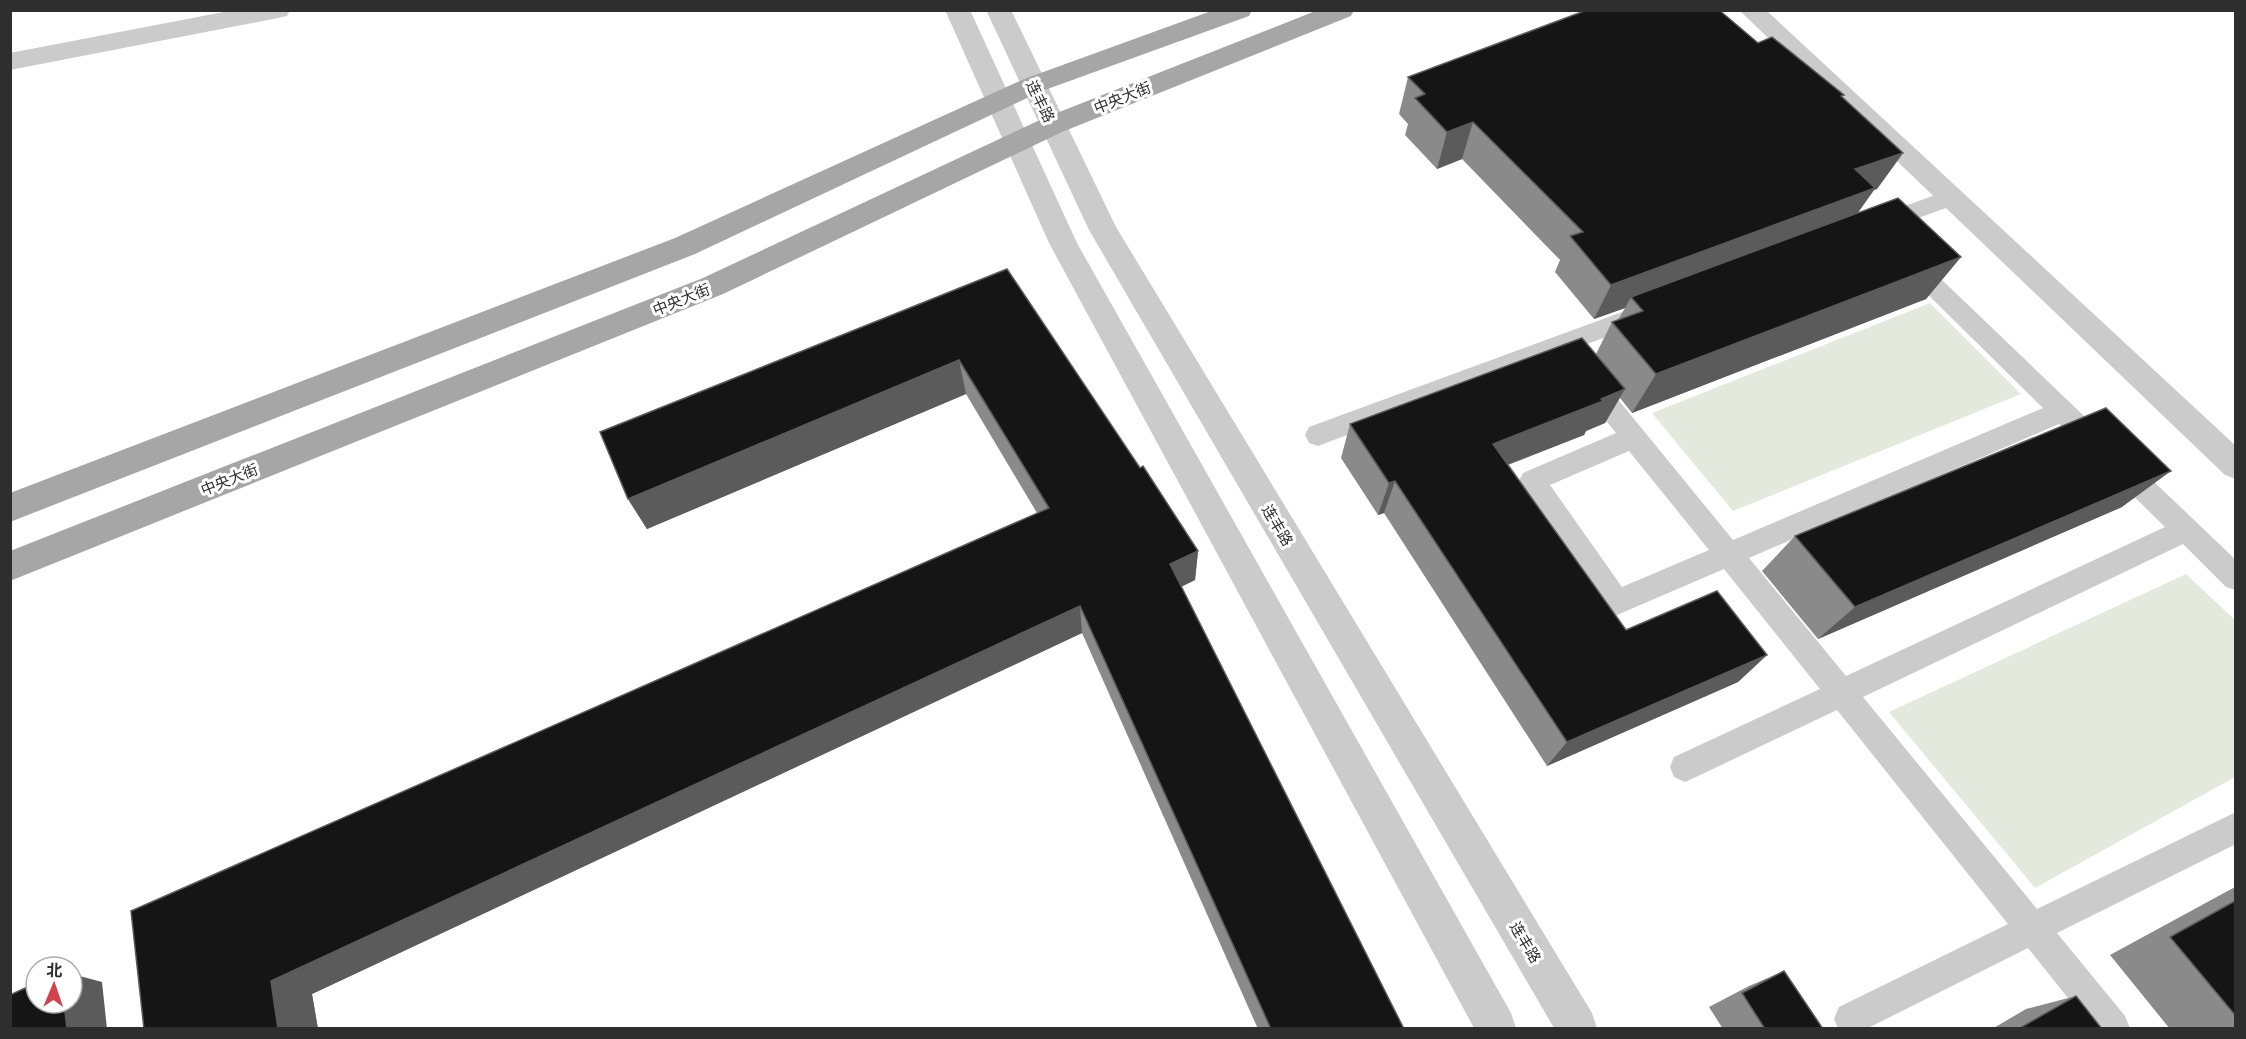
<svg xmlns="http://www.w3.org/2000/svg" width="2246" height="1039" font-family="'Golos Text','Noto Sans SC',sans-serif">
<rect width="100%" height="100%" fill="#fff"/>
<!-- green -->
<g fill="#e4e9dd">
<polygon points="1930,303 2021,394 1733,511 1652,413"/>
<polygon points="2186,574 2235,620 2235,777 2035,888 1889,712"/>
</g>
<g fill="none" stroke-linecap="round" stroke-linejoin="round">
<!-- service -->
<g fill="#cbcbcb" fill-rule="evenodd">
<polygon points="1949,190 1957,192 1960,198 1957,204 1880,232 1872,230 1868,224 1872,218"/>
<path d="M1909,253L1917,256L2084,416L2088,423L2084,430C2073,434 2068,432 2059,424L1749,558L1846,676L2165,527L2111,474L2107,466L2111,458L2120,455L2129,458L2236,560V590L2226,587L2183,544L1863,697L2037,909L2236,812V844L2057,933L2125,1016L2130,1028H2092L2028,948L1868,1028H1838L1834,1019L1839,1007L2008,924L1837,710L1696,777L1685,782L1674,777L1670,767L1674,757L1820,689L1724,569L1617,615L1607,611L1519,481L1523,473L1616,433L1554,357L1318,446L1309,443L1305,435L1309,427L1644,304L1653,306L1656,313L1653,320L1576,348L1733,540L2043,408L1901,268L1897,262L1901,256ZM1629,451L1709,550L1622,587L1550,485Z"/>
</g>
<!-- minor -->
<g fill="#cbcbcb" fill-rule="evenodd">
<polygon points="234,10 290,10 287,16 278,18 10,70 10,53"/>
<polygon points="1739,10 1766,10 2236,446 2236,479 2225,475"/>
</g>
<!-- tertiary -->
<g fill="#cbcbcb" fill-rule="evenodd">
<polygon points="945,10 970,10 1077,243 1511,1013 1516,1028 1474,1028 1049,243"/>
<polygon points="986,10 1011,10 1116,227 1592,1013 1597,1028 1554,1028 1089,230"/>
</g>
<!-- primary -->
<g fill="#a6a6a6" fill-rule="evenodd">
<polygon points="1214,10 1252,10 1249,16 1042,91 695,254 10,522 10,493 675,238 1024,79"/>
<polygon points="1318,10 1354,10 1351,16 1062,132 723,294 10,581 10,551 703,278 1044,118"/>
</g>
</g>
<!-- wall -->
<g fill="#8a8a8a">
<polygon points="1758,43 1842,97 1903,153 1877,189 1874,190 1858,212 1961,257 1926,299 1632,413 1620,398 1605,423 1586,431 1584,435 1508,465 1626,630 1767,655 1738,682 1547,766 1384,513 1378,515 1341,458 1350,424 1596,354 1612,322 1618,320 1625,308 1594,319 1555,272 1560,260 1462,159 1437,169 1405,135 1408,124 1399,114 1408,77"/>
<polygon points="1007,269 1140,468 1198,551 1195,580 1181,587 1404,1029 1258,1029 1082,633 312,994 318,1029 144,1029 1037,513 966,394 647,529 628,499"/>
<polygon points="2122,507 1818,639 1762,571 1795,536"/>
<polygon points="2235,887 2235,1029 2170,1029 2110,955"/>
<polygon points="1784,971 1823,1029 1723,1029 1709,1007 1749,986"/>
<polygon points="2076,996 2102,1029 1992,1029 2026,1009"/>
</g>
<!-- shaded-wall -->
<g fill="#5b5b5b">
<polygon points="1473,122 1462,159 1437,169 1447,132"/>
<polygon points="1903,153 1877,189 1874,190 1850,224 1631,297 1625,308 1594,319 1611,285 1855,169"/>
<polygon points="1961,257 1926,299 1632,413 1656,374"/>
<polygon points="959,360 966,394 647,529 628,499"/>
<polygon points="1625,389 1605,423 1586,431 1584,435 1478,476 1493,444"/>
<polygon points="2171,471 2122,507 1818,639 1855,607"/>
<polygon points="1395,481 1384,513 1378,515 1389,483"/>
<polygon points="1198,551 1195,580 1168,593 1170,564"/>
<polygon points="1080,606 1082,633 312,994 318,1029 278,1029 271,981"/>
<polygon points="1767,655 1738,682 1547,766 1567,742"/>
<polygon points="72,974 102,982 107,1029 67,1029 64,1003 72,1003"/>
</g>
<!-- building -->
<g fill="#151515" stroke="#5b5b5b" stroke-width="1.5">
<polygon points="1587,10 1719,10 1758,43 1772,37 1844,95 1841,96 1903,153 1855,169 1875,188 1611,285 1570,236 1583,232 1473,122 1447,132 1415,98 1425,94 1408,77"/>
<polygon points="1898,198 1961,257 1656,374 1612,322 1643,311 1631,297"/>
<polygon points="1007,269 1140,468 1143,466 1198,551 1170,564 1404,1029 1271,1029 1080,606 271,981 278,1029 144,1029 131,911 1049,508 959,360 628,499 600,432"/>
<polygon points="1582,338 1625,389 1601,399 1603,401 1493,444 1626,630 1717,591 1767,655 1567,742 1395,481 1389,483 1350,424"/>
<polygon points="2106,408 2171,471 1855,607 1795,536"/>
<polygon points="2235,901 2235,1015 2170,937"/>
<polygon points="1784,971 1823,1029 1765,1029 1742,993"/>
<polygon points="36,983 36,1003 64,1003 67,1029 10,1029 10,995"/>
<polygon points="2076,996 2102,1029 2018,1029"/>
</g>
<g text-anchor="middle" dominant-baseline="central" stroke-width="6" stroke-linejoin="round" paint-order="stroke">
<!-- street labels -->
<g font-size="15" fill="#2e2e2e" stroke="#fff">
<text transform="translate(1122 97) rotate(-22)">中央大街</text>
<text transform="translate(1041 101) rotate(64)">连丰路</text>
<text transform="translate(681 299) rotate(-22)">中央大街</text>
<text transform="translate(229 479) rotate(-22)">中央大街</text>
<text transform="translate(1278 525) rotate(59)">连丰路</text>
<text transform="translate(1526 942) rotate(59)">连丰路</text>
</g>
</g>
<!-- border -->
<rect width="2246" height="1039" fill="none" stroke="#2e2e2e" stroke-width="24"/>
<!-- north arrow -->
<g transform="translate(54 985) rotate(2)"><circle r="28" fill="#ffffff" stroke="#ababab" stroke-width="1.5"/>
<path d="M0-4.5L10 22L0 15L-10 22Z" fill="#d1434f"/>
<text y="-9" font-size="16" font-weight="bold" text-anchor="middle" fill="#2e2e2e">北</text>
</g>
</svg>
